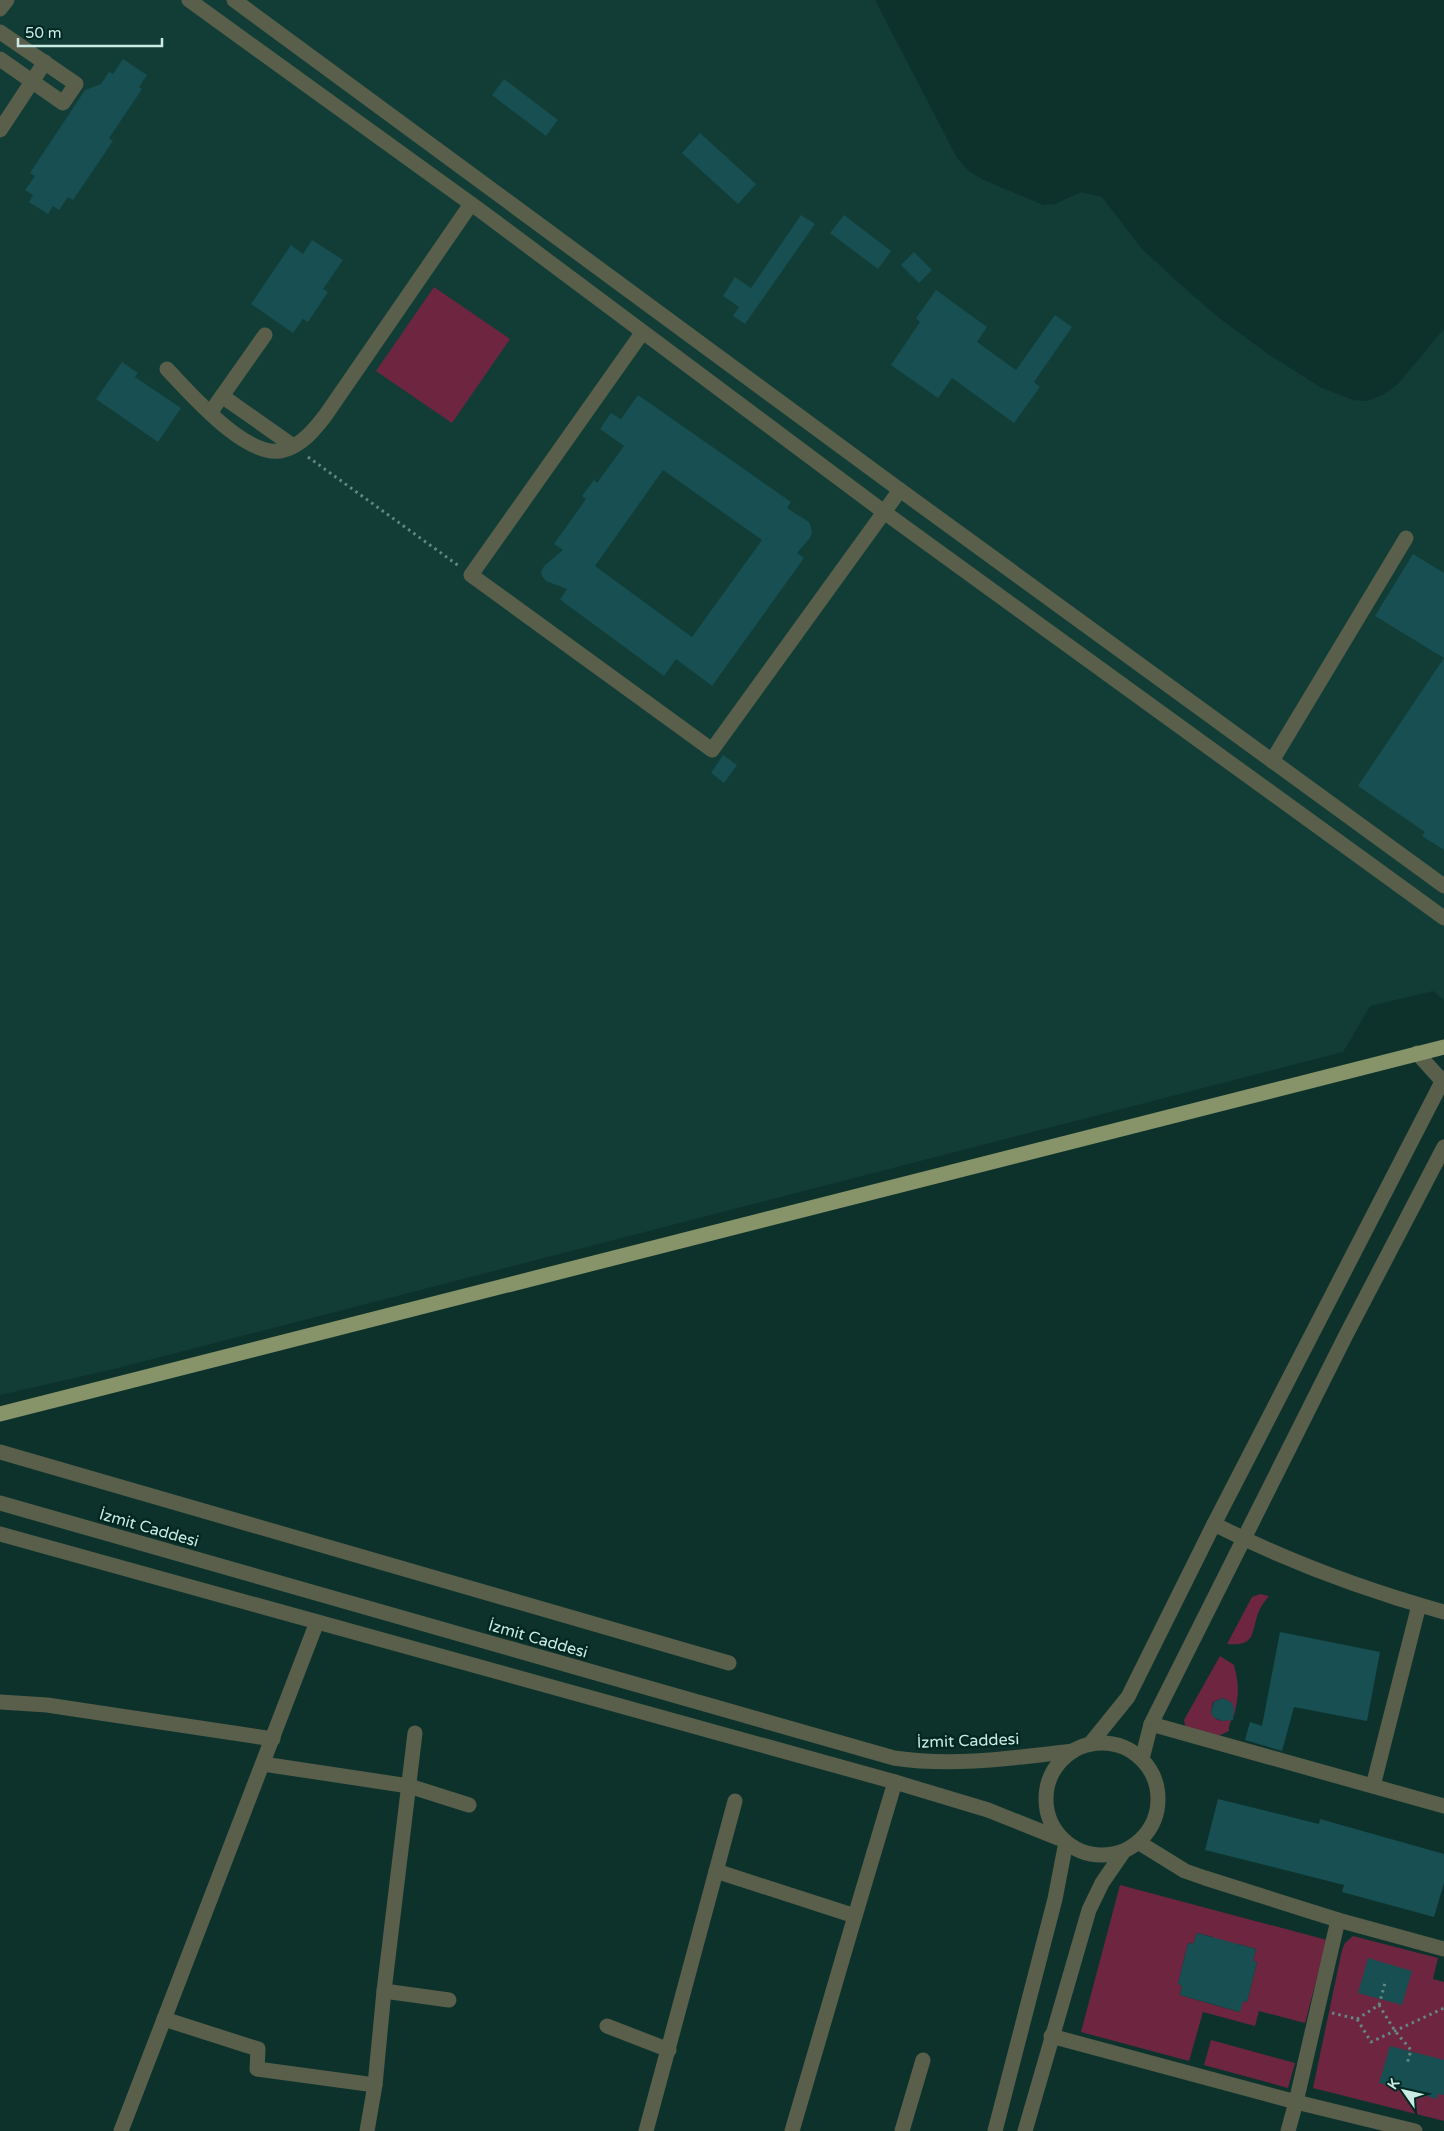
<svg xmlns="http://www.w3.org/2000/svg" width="1444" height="2131" font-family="'Varela Round',sans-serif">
<rect width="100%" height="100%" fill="#0d322c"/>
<!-- built -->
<polygon fill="#113d36" points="0,0 875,0 957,158 969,171 984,180 1043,205 1055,204 1081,192 1102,197 1142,249 1180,284 1219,318 1268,354 1320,387 1353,400 1367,401 1383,395 1398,384 1444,329 1444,1000 1433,991 1370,1006 1343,1052 114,1369 0,1395"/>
<!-- green -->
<g fill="#6e2540" fill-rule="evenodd">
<polygon points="434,287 510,339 452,423 376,371"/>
<path d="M1260,1594L1269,1596C1266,1600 1262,1604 1260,1609C1250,1629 1259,1647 1227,1644L1252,1597Z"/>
<path d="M1220,1656L1234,1665C1239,1684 1239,1693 1235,1712C1233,1719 1228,1723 1229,1731L1216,1737L1186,1729L1184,1720ZM1223,1698L1232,1703L1231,1718C1223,1723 1215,1721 1211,1712L1213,1702Z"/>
<path d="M1120,1885L1327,1940L1305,2023L1259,2011L1255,2026L1203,2012L1189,2061L1081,2032ZM1197,1933L1213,1937L1212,1945L1238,1944L1256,1949L1253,1961L1257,1962L1247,2002L1243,2001L1239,2012L1180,1995L1182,1986L1178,1984L1188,1943L1193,1944Z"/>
<polygon points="1353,1936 1438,1958 1433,1979 1444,1982 1444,2121 1313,2088 1342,1950 1345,1943"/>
<polygon points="1211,2040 1295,2063 1288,2088 1204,2065"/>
</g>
<!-- building -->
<g fill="#174f53" fill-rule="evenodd">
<polygon points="123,59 147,75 139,87 142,89 109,138 113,141 73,200 68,197 59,210 53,206 48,214 29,202 33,195 25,190 35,176 30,173 85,90 101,84 109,72 113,74"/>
<polygon points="504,79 558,120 546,136 492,95"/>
<polygon points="700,133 756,184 738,204 682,153"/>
<polygon points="801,215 815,224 745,324 733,316 739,307 723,296 735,277 751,288"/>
<polygon points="844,215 891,251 878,269 830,233"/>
<polygon points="312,240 343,260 323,289 328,292 308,322 303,319 293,333 251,304 291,245 303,254"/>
<polygon points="914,252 932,270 919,283 901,265"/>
<polygon points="936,290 987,327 977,342 1016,370 1055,315 1072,327 1034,382 1040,387 1014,423 952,378 938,398 891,365 920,322 916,318"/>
<polygon points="122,362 138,373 135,377 181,408 158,442 96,399"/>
<path d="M638,395L791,502L787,508L809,522L811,527L812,532L810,538L797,553L804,558L712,686L676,659L664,676L566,604L560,599L567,589L546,581L542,576L541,572L544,566L563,550L554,544L586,499L582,496L594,480L597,483L624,446L600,429L611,413L621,419ZM663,470L762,540L692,637L595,566Z"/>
<polygon points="1413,554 1444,573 1444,850 1422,836 1425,832 1358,786 1444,658 1375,616"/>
<polygon points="723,755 737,765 724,783 711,773"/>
<polygon points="1280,1632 1380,1652 1367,1721 1294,1707 1282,1751 1245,1740 1250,1722 1262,1726"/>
<polygon points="1223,1698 1232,1703 1234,1708 1233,1720 1222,1721 1213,1717 1211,1712 1214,1702"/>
<polygon points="1218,1799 1319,1824 1320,1819 1444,1854 1444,1883 1434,1917 1342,1892 1344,1885 1205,1850"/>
<polygon points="1197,1933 1256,1949 1253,1961 1257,1962 1247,2002 1243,2001 1240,2012 1180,1995 1182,1986 1178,1984 1188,1943 1193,1944"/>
<polygon points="1368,1958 1412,1971 1402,2005 1358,1993"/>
<polygon points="1390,2046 1444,2060 1444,2095 1438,2094 1437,2099 1379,2083"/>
</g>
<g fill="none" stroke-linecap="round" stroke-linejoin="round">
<!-- path -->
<g stroke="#648781" stroke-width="3" stroke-dasharray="2.5 4" stroke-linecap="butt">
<polyline points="308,457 459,566"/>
<polyline points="1379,2005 1385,1983"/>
<polyline points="1332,2013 1357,2019 1371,2042 1444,2008"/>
<polyline points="1357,2019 1379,2005 1395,2031 1411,2050 1407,2064"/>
</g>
<!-- minor -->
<g stroke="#595f4b" stroke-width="15">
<polyline points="189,0 481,211 884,512 1444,918"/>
<polyline points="234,0 900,490 1444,886"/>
<polyline points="0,9 7,0"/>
<polyline points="0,32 76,84 63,103 0,59"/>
<polyline points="0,130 45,62"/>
<polyline points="642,333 471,575 712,750 900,490"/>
<path d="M167,369C190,393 248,461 284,450C302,445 314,430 325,416L471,204"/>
<polyline points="222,396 293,446"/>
<polyline points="210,413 265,335"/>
<polyline points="1272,761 1406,538"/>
<polyline points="1417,1053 1444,1083"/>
<polyline points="0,1452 729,1663"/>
<path d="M0,1503L894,1758C954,1767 1013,1758 1073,1751"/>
<path d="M1214,1524C1287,1561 1365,1590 1444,1612"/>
<polyline points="0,1534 895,1782 988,1810 1058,1838"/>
<polyline points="0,1702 47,1705 273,1739"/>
<polyline points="1151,1724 1444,1806"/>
<circle cx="1102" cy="1799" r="56"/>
<polyline points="1090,1744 1128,1697 1214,1524 1444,1078"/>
<polyline points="1142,1759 1151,1724 1346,1335 1444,1147"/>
<polyline points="263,1764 409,1786 469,1805"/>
<polyline points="1373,1786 1419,1605"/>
<polyline points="1138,1842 1185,1871 1205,1878 1338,1920 1444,1949"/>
<polyline points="716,1871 855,1916 895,1782"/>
<polyline points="384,1991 449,2000"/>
<polyline points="164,2019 258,2049 257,2069 375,2085 384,1991 415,1733"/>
<polyline points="607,2026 669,2050"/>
<polyline points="1051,2036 1296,2102 1338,1920"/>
<polyline points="121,2131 317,1622"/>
<polyline points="367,2131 375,2085"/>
<polyline points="646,2131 735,1801"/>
<polyline points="792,2131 855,1916"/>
<polyline points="902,2131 923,2060"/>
<polyline points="995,2131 1055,1899 1066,1842"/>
<polyline points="1025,2131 1089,1910 1102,1883 1124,1851"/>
<polyline points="1288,2131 1296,2102 1415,2131"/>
</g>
<!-- major -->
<polyline stroke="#879369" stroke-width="15" points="0,1414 1444,1047"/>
</g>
<g text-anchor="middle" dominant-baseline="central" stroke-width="5" stroke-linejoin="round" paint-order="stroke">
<!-- street labels -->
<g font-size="16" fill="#caebe4" stroke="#022822">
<text transform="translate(149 1528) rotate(16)">İzmit Caddesi</text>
<text transform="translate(538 1639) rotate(16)">İzmit Caddesi</text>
<text transform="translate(968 1741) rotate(-2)">İzmit Caddesi</text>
</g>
</g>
<!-- north arrow -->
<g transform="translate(1404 2091) rotate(304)" stroke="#022822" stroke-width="4" paint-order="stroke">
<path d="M0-4L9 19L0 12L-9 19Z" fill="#caebe4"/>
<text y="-8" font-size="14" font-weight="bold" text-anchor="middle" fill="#caebe4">K</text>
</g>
<!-- scale -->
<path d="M18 38v8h144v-8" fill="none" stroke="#caebe4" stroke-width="2.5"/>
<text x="25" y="38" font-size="15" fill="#caebe4" stroke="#022822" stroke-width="4" paint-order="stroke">50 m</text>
</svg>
